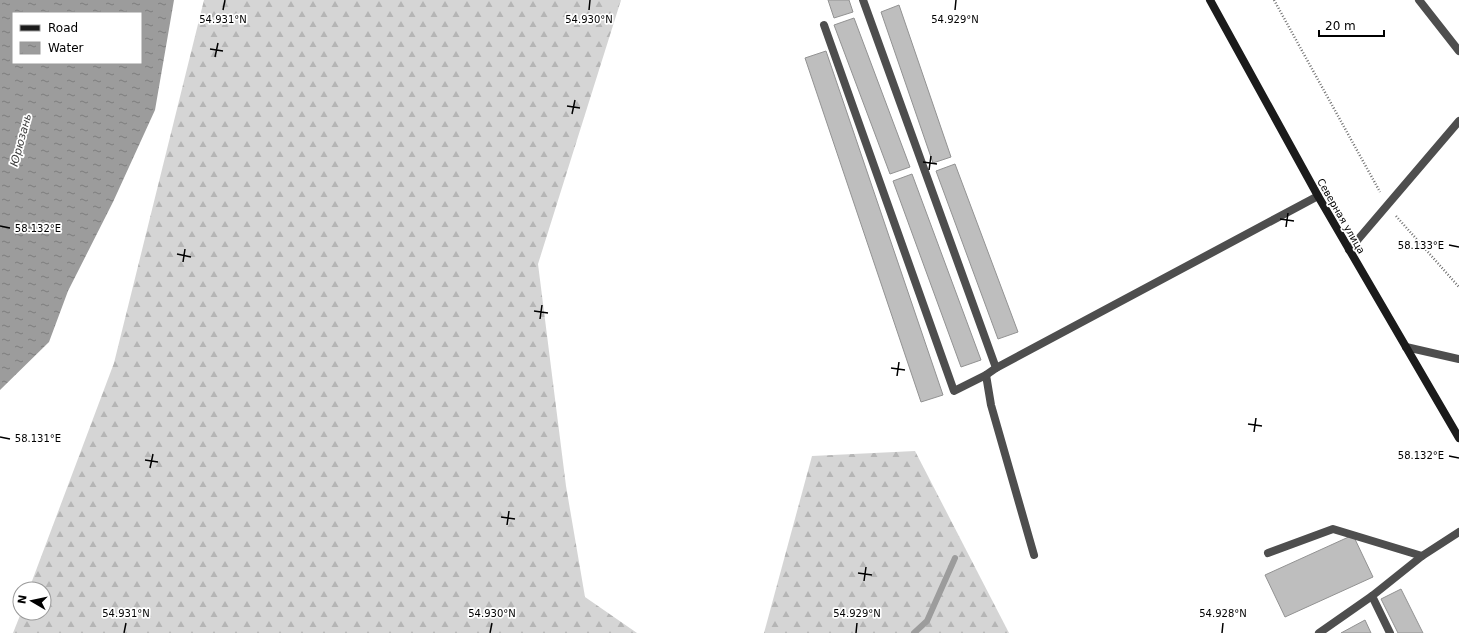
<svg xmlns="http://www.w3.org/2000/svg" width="1459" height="633" font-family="'DejaVu Sans',sans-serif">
<defs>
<pattern id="forest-firs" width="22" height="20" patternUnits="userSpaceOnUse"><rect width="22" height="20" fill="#d5d5d5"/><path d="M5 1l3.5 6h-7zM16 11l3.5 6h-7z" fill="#b5b5b5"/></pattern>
<pattern id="water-ripples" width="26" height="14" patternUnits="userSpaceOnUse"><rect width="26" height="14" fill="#9c9c9c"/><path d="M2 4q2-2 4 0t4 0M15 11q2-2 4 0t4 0" fill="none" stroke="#7d7d7d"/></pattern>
</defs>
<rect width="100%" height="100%" fill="#fff"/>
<!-- forest -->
<g fill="url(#forest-firs)">
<polygon points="204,0 621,0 538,264 566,486 585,597 637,633 13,633 21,613 44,613 44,589 29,589 114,363"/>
<polygon points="915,451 1009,633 764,633 812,456"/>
</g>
<!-- water -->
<path fill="url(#water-ripples)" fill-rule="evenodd" d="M0,0H174L155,110L113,202L68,291L49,342L0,390ZM13,13H141V63H13Z"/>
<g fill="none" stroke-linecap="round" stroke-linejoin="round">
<!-- stream -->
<polyline stroke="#9c9c9c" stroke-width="6" points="914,633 927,621 955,558"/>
</g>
<!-- building -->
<g fill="#bebebe" stroke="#929292">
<polygon points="828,0 849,0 853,12 834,18"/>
<polygon points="899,5 951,157 933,163 881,12"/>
<polygon points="854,18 910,167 890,174 834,25"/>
<polygon points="826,51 943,395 921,402 805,58"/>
<polygon points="955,164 1018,332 998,339 936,171"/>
<polygon points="912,174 981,360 961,367 893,181"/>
<polygon points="1353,535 1373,577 1285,617 1265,575"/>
<polygon points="1401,589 1423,633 1398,633 1381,599"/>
<polygon points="1365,620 1371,633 1341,633"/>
</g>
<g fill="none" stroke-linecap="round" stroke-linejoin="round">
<!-- path -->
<g stroke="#707070" stroke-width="2.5" stroke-dasharray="1 2" stroke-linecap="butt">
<polyline points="1274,0 1380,192"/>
<polyline points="1396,216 1459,287"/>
</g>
<!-- lane -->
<g stroke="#4e4e4e" stroke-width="8">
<polyline points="863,0 996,368"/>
<polyline points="1419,0 1459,51"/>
<polyline points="824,25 954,391 986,375 991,405 1034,555"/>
<polyline points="1349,250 1459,121"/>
<polyline points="1406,347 1459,359"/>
<polyline points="986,375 996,368 1318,196"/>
<polyline points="1268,553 1333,529 1422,556"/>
<polyline points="1319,633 1372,596"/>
<polyline points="1390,633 1372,596 1422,556 1459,532"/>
</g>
<!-- secondary -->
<polyline stroke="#1b1b1b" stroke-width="8" points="1210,0 1318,196 1459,438"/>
</g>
<!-- ticks -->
<path fill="none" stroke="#000" stroke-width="1.5" d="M223,10L225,0M589,10L590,0M955,10L956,0M210,49L223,51M215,57L218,43M567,106L580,108M572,114L575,100M923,162L937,164M929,170L931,156M1280,219L1294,221M0,226L10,228M1286,227L1288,213M1449,245L1459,247M177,254L191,257M183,262L185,249M534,311L548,313M540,319L542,305M891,368L905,370M897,376L899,362M1248,424L1262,426M1254,432L1256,418M0,437L10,439M1449,456L1459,458M145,460L158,462M150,468L153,454M501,517L515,519M507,525L509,511M858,573L872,575M864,581L866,567M124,633L126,623M490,633L492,623M856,633L857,623M1222,633L1223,623"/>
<g text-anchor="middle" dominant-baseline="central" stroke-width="3.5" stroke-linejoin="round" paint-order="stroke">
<!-- street labels -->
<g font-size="10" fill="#000" stroke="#fff">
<text transform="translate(1341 216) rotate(60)">Северная улица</text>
</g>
<!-- water labels -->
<g font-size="11" font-style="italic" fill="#3d3d3d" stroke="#fff">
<text transform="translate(21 140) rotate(-75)">Юрюзань</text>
</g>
</g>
<g font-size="10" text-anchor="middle" fill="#000" stroke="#fff" stroke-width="3.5" stroke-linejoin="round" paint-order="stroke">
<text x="223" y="23">54.931°N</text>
<text x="589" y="23">54.930°N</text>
<text x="955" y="23">54.929°N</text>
<text x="38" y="232">58.132°E</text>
<text x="1421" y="249">58.133°E</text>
<text x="38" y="442">58.131°E</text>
<text x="1421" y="459">58.132°E</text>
<text x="126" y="617">54.931°N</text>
<text x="492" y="617">54.930°N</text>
<text x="857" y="617">54.929°N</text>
<text x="1223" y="617">54.928°N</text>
</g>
<!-- legend -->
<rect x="12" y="12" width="130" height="52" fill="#ffffff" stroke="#999999"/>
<rect x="20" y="25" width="20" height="6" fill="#1b1b1b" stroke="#999999"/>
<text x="48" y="32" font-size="12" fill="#000000">Road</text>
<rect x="20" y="42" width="20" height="12" fill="url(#water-ripples)" stroke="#999999"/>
<text x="48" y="52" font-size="12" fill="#000000">Water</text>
<!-- north arrow -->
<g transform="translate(32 601) rotate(279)"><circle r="19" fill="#ffffff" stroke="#999999"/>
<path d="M0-3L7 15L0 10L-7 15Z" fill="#000000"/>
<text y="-6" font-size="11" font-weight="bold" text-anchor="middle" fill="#000000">N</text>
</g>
<!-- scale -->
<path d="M1319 30v6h65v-6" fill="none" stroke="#000000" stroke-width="2"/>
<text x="1325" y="30" font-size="12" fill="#000000" stroke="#ffffff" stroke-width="3" paint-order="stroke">20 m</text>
</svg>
